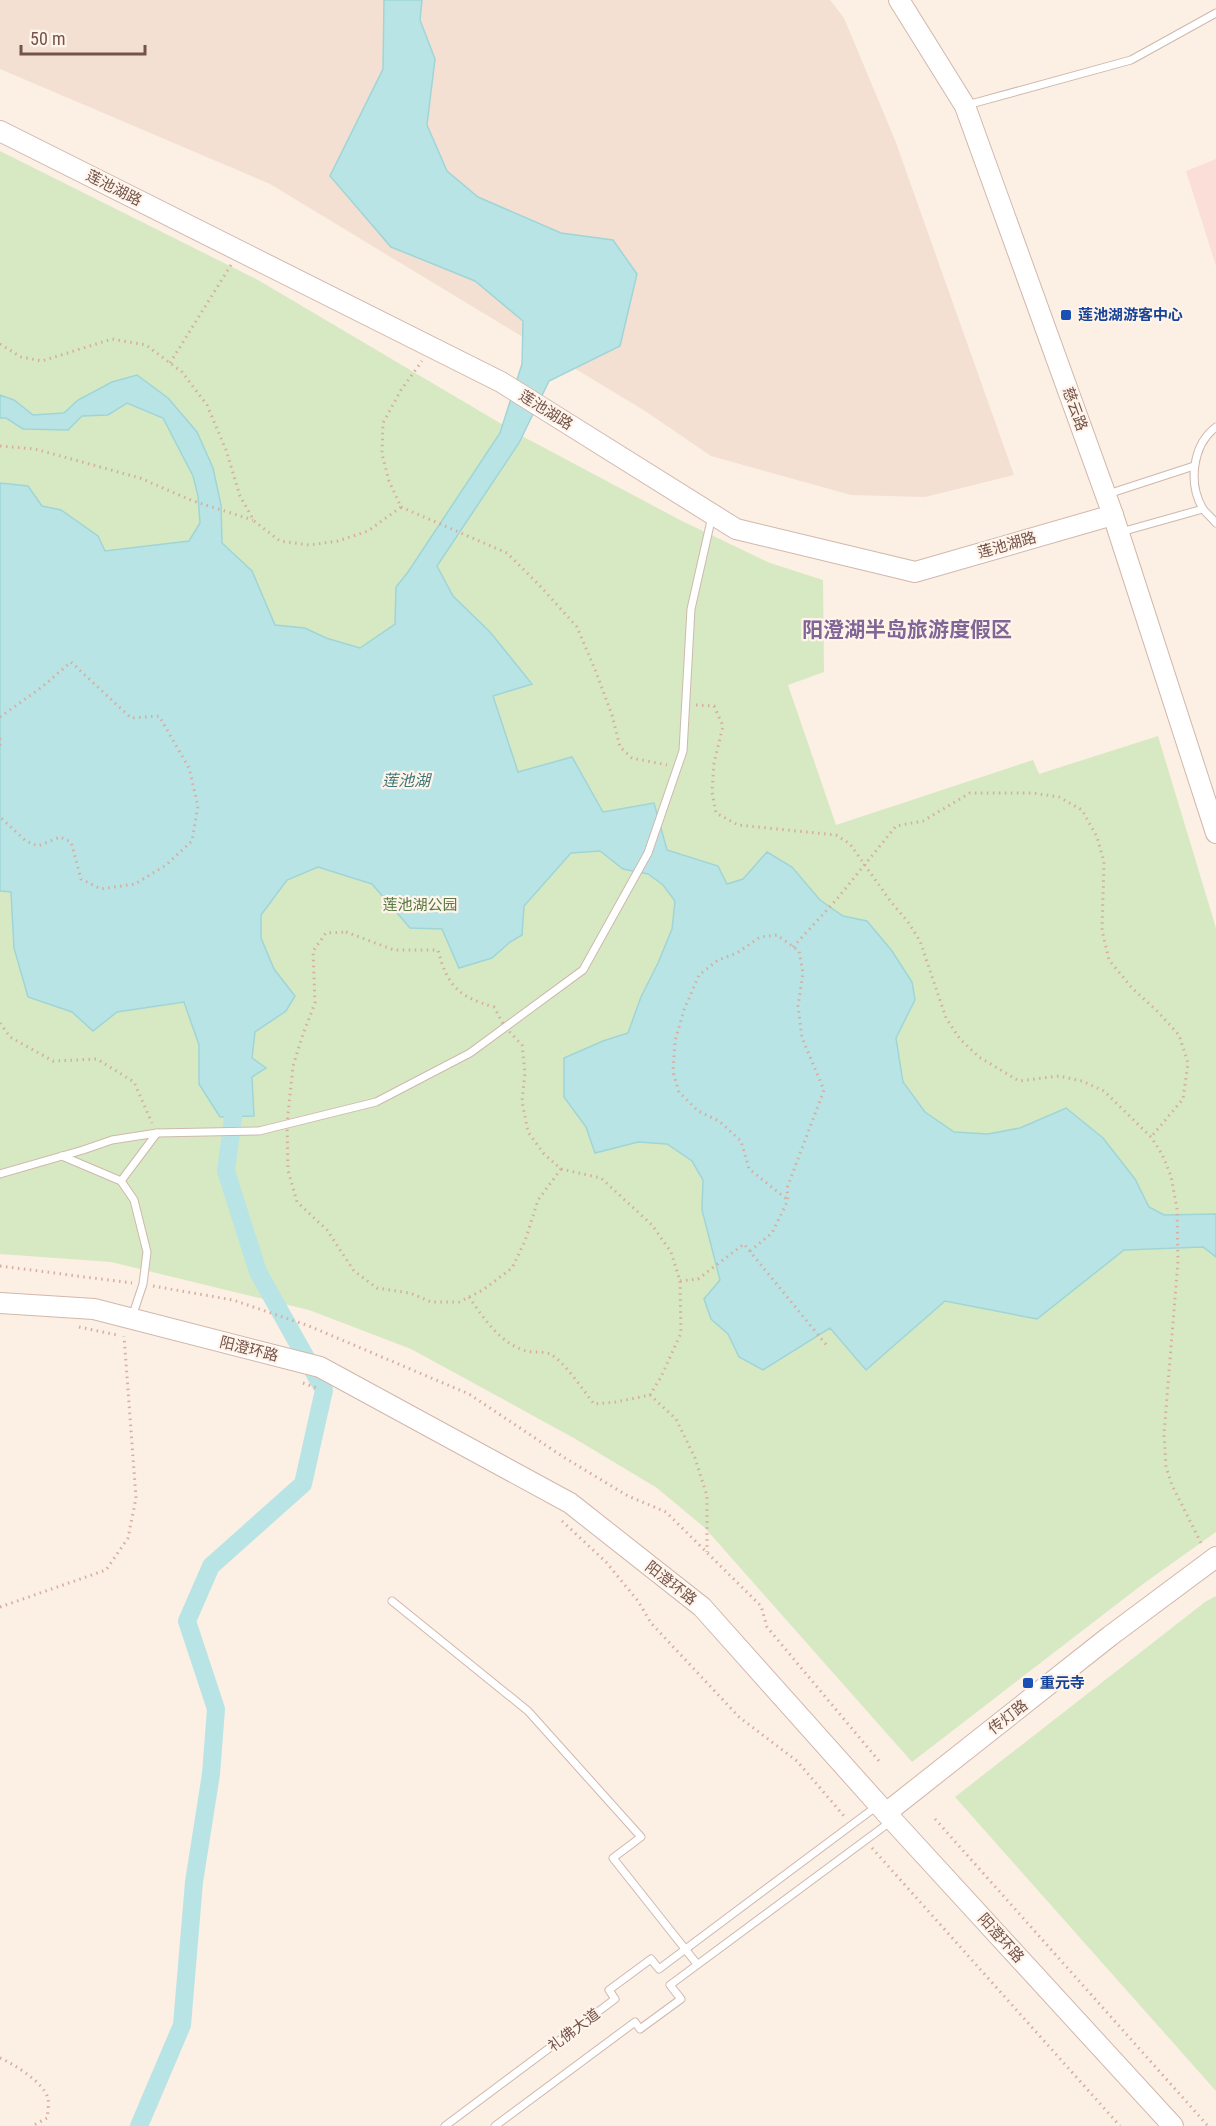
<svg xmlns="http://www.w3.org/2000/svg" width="1216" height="2126" font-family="'Roboto Condensed','Noto Sans SC',sans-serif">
<rect width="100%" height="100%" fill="#fcefe4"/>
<!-- residential -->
<polygon fill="#f3e0d2" points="0,0 830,0 844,18 895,140 1014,475 925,497 851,495 711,456 645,411 270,184 0,69"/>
<!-- commercial -->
<polygon fill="#fcded8" points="1216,159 1216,266 1186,171"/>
<!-- green -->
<g fill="#d7e9c2">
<polygon points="0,151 258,280 522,436 680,520 770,563 823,580 824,672 788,685 836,825 1033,760 1039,774 1158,736 1216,928 1216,1532 1143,1584 912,1762 705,1528 657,1488 572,1437 411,1349 309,1310 111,1262 0,1254"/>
<polygon points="1216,1596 1216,2091 955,1797 1205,1602"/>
</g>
<!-- water -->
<polygon fill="#b9e4e5" stroke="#9fd5d7" stroke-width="1.5" points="384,0 422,0 420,20 435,59 427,125 447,171 478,197 561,233 613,240 637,274 620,346 549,381 519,443 437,566 453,596 490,632 532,684 493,696 518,772 572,757 603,812 654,803 667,850 718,866 727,884 743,879 767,852 792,867 820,900 843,916 867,921 892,951 912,982 915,1000 896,1038 903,1082 925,1112 954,1132 988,1134 1020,1128 1066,1108 1103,1138 1135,1179 1149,1207 1164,1215 1216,1214 1216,1257 1203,1247 1124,1250 1037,1319 945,1301 866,1370 830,1328 763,1370 739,1357 728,1334 711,1319 704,1299 720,1280 702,1210 703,1180 692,1161 667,1144 638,1142 595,1153 586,1127 564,1097 564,1058 603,1041 628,1033 641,997 658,963 672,929 675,901 663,885 648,874 623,869 600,851 571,853 524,906 522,935 510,942 492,958 459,968 442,929 410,928 372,884 318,867 287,880 261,915 261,938 274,969 295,996 286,1011 255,1032 252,1058 266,1068 252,1077 254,1116 220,1117 199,1084 199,1045 184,1002 117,1012 93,1031 72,1012 28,997 14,948 11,892 0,891 0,483 28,486 42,506 61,510 98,536 105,551 189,541 200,523 198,496 193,476 163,418 127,403 108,415 82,416 68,430 23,429 6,418 0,418 0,395 14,400 33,415 64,413 78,400 112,382 137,375 168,398 197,432 213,468 221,505 222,543 252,571 275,625 305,628 326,638 360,648 395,624 396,587 408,572 500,433 522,364 523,321 475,281 391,247 330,176 383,69"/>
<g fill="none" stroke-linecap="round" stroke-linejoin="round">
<!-- canal -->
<polyline stroke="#b9e4e5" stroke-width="18" points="139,2126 182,2025 194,1882 211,1774 216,1709 187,1621 211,1566 303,1484 324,1390 258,1272 226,1171 233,1117"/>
<defs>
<g id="lane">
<polyline points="967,105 1131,60 1216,13"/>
<path d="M1216,427C1192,445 1188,484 1203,509C1207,514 1212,518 1216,523"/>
<polyline points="1108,494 1194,466"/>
<polyline points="1121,532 1203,509"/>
<polyline points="62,1156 121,1181 134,1200 147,1252 143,1284 132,1317"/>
<polyline points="0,1174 83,1150 112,1140 157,1133 259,1131 376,1102 470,1053 583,970 648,853 683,751 691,609 712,516"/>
<polyline points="121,1181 157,1133"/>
<polyline points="392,1601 528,1711 641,1837 613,1858 697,1964"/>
<polyline points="445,2126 615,1999 609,1990 651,1959 659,1969 877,1806"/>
<polyline points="495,2126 635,2022 640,2029 681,1999 670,1985 890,1822"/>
</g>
<g id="secondary">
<polyline points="899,0 965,106 1113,515 1216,833"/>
<polyline points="0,131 501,382 736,529 915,572 1113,515"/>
<polyline points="0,1303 94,1309 320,1367 570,1503 702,1607 886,1813 1173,2126"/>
<polyline points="886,1813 1110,1636 1216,1557"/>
</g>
</defs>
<!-- lane casing -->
<use href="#lane" stroke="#cfb8ad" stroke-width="9"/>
<!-- secondary casing -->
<use href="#secondary" stroke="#d2b7ab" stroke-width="22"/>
<!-- path -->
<g stroke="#d6ad9f" stroke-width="3" stroke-dasharray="1.5 4.5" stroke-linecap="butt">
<polyline points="0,344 21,357 42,361 112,339 146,345 182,372 207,405 226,450 240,496 254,521 280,541 309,545 338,541 368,531 401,507 389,481 382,454 383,423 401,390 422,361"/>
<polyline points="170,363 231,265"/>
<polyline points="0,446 35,449 140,478 193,501 253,520"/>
<polyline points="401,507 507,553 541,587 577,627 596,672 612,715 620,747 632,758 667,765"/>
<polyline points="696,705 714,706 723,726 714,763 712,792 716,813 738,825 836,835 850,844 891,902 908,922 920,941 946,1018 960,1039 979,1057 1019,1081 1059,1076 1082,1081 1104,1091 1151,1137 1162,1154 1171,1176 1177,1209 1178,1261 1164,1434 1166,1467 1172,1485 1203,1547"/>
<polyline points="0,717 42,687 71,662 131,718 159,716 189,768 198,806 192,841 166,865 135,884 101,889 81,879 71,842 60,837 38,846 26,841 0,817"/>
<polyline points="0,738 0,746"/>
<path d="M346,932L394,950H438C447,986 459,997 494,1007L505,1027L522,1045L525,1073L522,1101L528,1132L544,1154L561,1169L538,1200L525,1241L512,1268L483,1290L459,1302H431L410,1293L377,1288L354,1271L327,1230L297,1202L288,1170L287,1124L293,1066L303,1034L315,1003L313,951L326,933Z"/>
<polyline points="793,947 837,899 896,826 923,821 970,793 1033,793 1059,797 1082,810 1097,837 1104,862 1102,930 1109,960 1132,988 1157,1011 1179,1035 1188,1063 1183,1099 1151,1137"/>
<polyline points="0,1023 10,1037 53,1061 97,1059 134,1082 152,1123"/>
<polyline points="561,1169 601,1178 652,1225 671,1252 680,1281 681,1333 661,1377 650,1395"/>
<polyline points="750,1251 772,1233 788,1200 787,1188 824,1090 802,1038 798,1006 803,973 799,951 777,935 760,937 737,953 718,960 699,975 684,1010 675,1041 673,1072 679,1092 698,1111 719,1121 741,1141 749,1169 788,1200"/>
<polyline points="0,1266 132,1283"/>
<polyline points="680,1281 698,1279 744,1244 828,1347"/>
<polyline points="153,1286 233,1300 309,1326 469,1394 565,1458 628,1496 666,1512 761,1606 767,1627 879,1761"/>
<path d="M469,1297C484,1319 500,1343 526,1351C533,1353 543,1351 550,1354C564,1361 583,1390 594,1404L616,1402L650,1395L676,1419L695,1458L707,1496V1552"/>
<polyline points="79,1327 117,1335"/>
<polyline points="303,1383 320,1389"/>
<polyline points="562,1521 606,1562 638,1601 651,1623 739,1717 797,1761 844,1816"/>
<polyline points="0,1607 106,1570 128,1538 136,1498 124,1336"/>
<polyline points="935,1819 1208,2126"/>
<polyline points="872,1848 1120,2126"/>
<path d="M0,2058C14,2064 43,2082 48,2098C49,2103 48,2112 47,2118L32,2126"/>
</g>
<!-- lane -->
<use href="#lane" stroke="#fff" stroke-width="7"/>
<!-- secondary -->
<use href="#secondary" stroke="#fff" stroke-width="20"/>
</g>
<!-- markers -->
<g fill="#1a4fb4" stroke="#fff4ea" stroke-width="2">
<rect x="1060" y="309" width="12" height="12" rx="3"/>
<rect x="1022" y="1677" width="12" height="12" rx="3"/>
</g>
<g text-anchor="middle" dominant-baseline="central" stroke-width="4.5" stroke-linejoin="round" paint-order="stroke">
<!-- street labels -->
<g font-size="15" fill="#74534a" stroke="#fff4ea">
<text transform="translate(114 188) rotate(27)">莲池湖路</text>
<text transform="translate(1075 409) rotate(70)">慈云路</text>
<text transform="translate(546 410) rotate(32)">莲池湖路</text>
<text transform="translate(1007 545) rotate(-16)">莲池湖路</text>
<text transform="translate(249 1349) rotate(14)">阳澄环路</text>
<text transform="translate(671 1583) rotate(38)">阳澄环路</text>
<text transform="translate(1008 1717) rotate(-38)">传灯路</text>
<text transform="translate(1001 1938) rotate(48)">阳澄环路</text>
<text transform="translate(574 2030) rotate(-37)">礼佛大道</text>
</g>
<!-- transit labels -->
<g font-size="15" font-weight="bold" fill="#164399" stroke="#fff4ea" text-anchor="start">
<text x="1078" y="315">莲池湖游客中心</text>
<text x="1040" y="1683">重元寺</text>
</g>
<!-- park labels -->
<g font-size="15" fill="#597942" stroke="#fff4ea">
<text x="420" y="905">莲池湖公园</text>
</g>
<!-- water labels -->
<g font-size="16" font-style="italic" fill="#3e7779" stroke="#fff4ea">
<text x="406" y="780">莲池湖</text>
</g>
<!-- district labels -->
<g font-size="21" font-weight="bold" fill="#806597" stroke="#fff4ea">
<text x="907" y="630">阳澄湖半岛旅游度假区</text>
</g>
</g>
<!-- scale -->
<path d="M21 45v9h124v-9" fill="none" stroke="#74534a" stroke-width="3"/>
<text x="30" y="45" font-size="18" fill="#74534a" stroke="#fff4ea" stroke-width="4.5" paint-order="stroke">50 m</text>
</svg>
